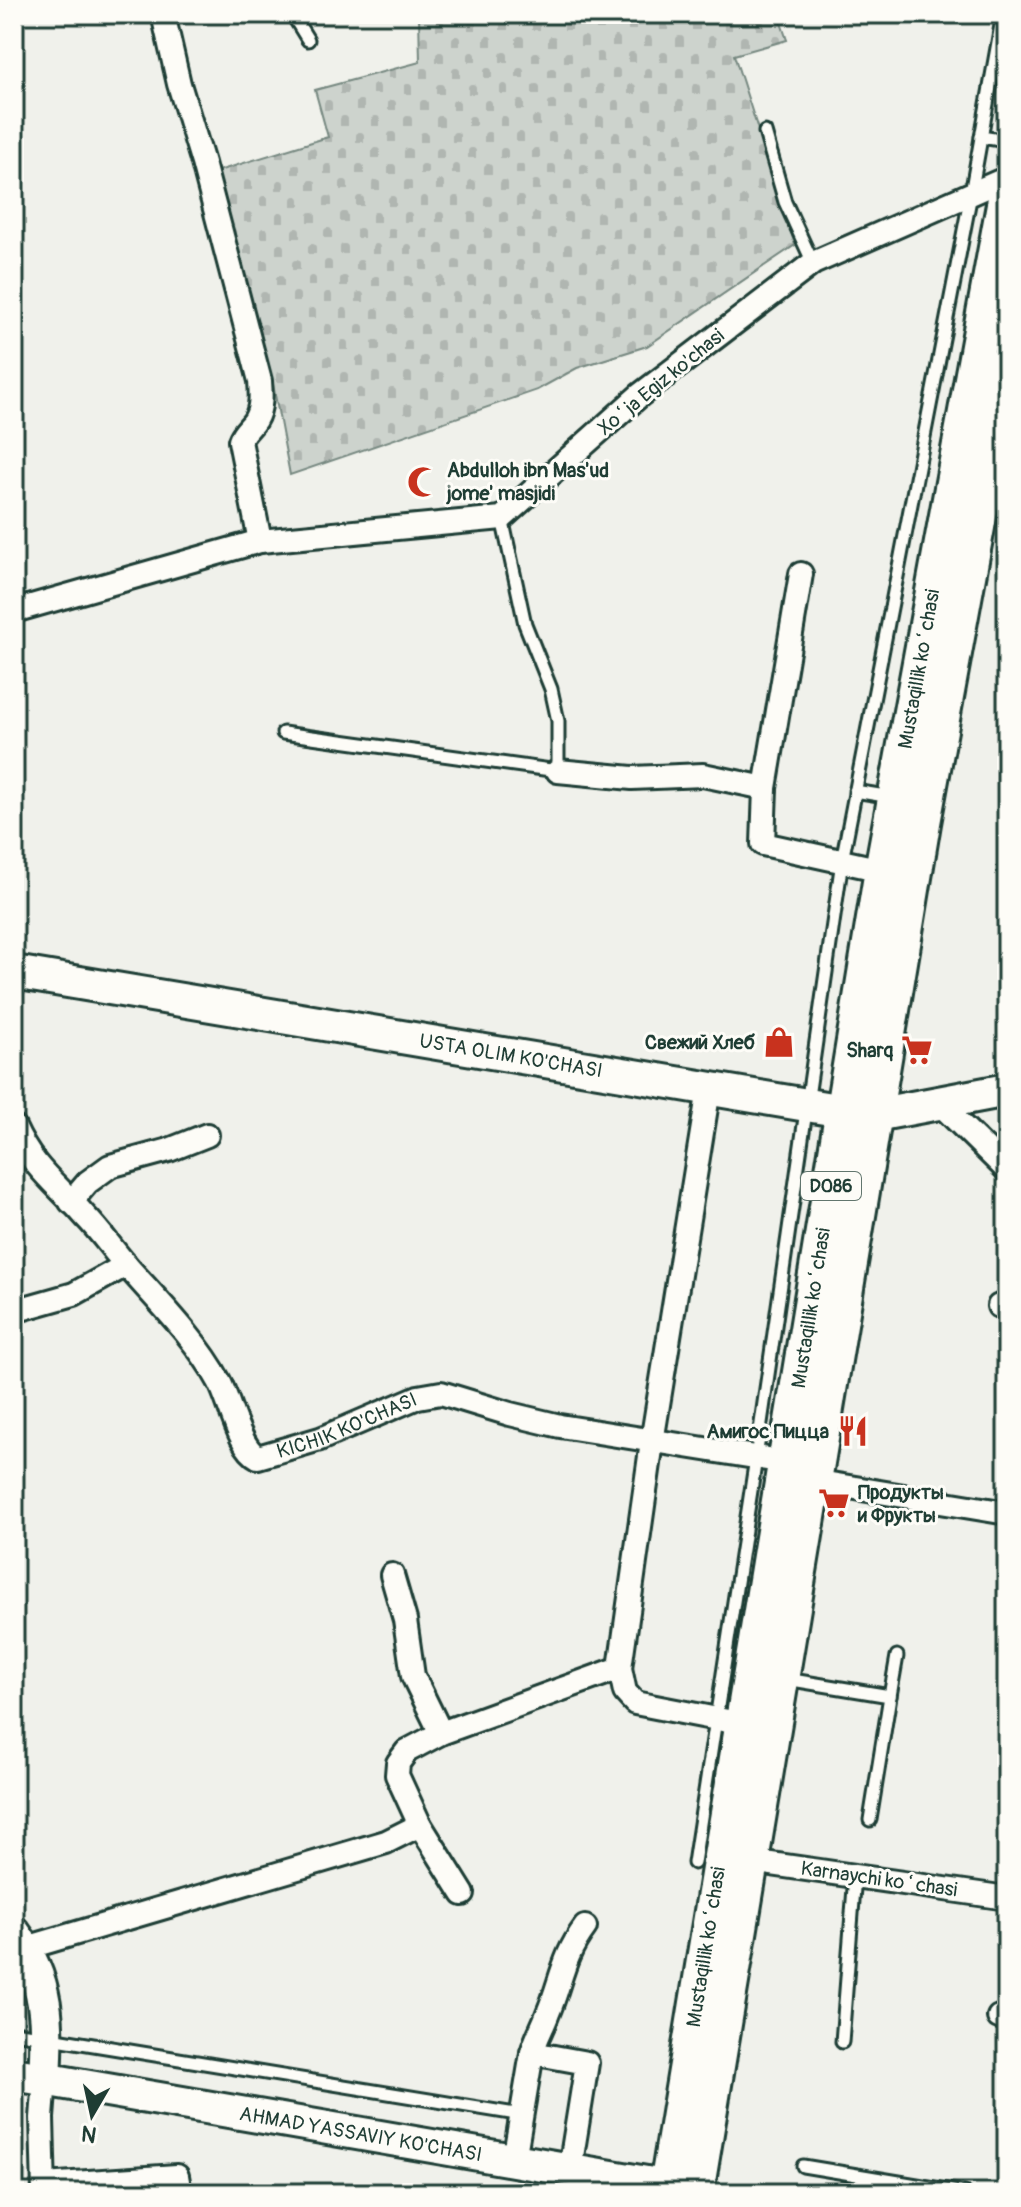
<svg xmlns="http://www.w3.org/2000/svg" width="1021" height="2207" font-family="Pangolin,sans-serif">
<defs>
<pattern id="cemetery-stones" width="16" height="16" patternUnits="userSpaceOnUse" patternTransform="scale(2)"><rect width="16" height="16" fill="#cdd3cd"/><path d="M2 7V4a2 2 0 0 1 4 0v3zM10 15v-3a2 2 0 0 1 4 0v3z" fill="#b0b6b1"/></pattern>
</defs>
<rect width="100%" height="100%" fill="#f0f1eb"/>
<filter id="ink" filterUnits="userSpaceOnUse"><feTurbulence type="fractalNoise" baseFrequency=".0125" numOctaves="2"/><feDisplacementMap in="SourceGraphic" scale="16" xChannelSelector="R" yChannelSelector="G"/><feConvolveMatrix kernelMatrix="1 2 1 2 8 2 1 2 1" color-interpolation-filters="sRGB"/></filter>
<g filter="url(#ink)">
<!-- cemetery -->
<polygon fill="url(#cemetery-stones)" stroke="#768880" stroke-width="2" points="419,14 778,14 787,40 734,55 795,245 647,346 577,368 537,390 290,475 273,384 215,172 328,137 315,90 420,62"/>
<g fill="none" stroke-linecap="round" stroke-linejoin="round">
<defs>
<g id="lane">
<polyline points="292,14 308,40"/>
<polyline points="765,132 785,202 813,263"/>
<polyline points="981,137 1007,141"/>
<polyline points="283,733 558,771 558,721 551,689 525,624 502,518"/>
<polyline points="855,791 891,797"/>
<polyline points="786,1679 890,1696 870,1820"/>
<polyline points="890,1696 897,1656"/>
<polyline points="694,1863 756,1458 842,861 971,194 1003,14"/>
<polyline points="14,2032 522,2115"/>
<polyline points="842,2042 855,1875"/>
<polyline points="803,2166 965,2193"/>
</g>
<g id="street">
<path d="M163,14L179,84L203,163L260,381C261,394 262,408 255,420C250,428 243,432 240,441L260,541"/>
<polyline points="14,611 260,541 502,518 640,395 813,263 1007,178"/>
<polyline points="558,771 632,778 703,775 765,788 763,844 882,870"/>
<polyline points="765,788 801,574"/>
<polyline points="939,1103 1007,1170"/>
<path d="M14,1127C33,1169 56,1183 85,1216C100,1231 112,1249 126,1265"/>
<polyline points="71,1202 88,1182 110,1166 169,1150 207,1135"/>
<polyline points="999,1306 1007,1303"/>
<path id="s1" d="M14,1311L74,1294L126,1265C157,1300 197,1340 219,1381C230,1401 239,1448 258,1457L320,1439L418,1397L441,1393L510,1414L560,1426L786,1462"/>
<polyline points="813,1481 1007,1513"/>
<polyline points="392,1575 405,1620 413,1676 441,1733"/>
<polyline points="620,1668 652,1442 709,1089"/>
<polyline points="420,1825 463,1894"/>
<polyline points="750,1861 1007,1898"/>
<polyline points="26,1948 386,1842 420,1825 397,1775 398,1763 407,1751 441,1733 620,1668 625,1692 635,1703 743,1724"/>
<polyline points="999,2017 1007,2015"/>
<path d="M532,2053C536,2038 543,2027 548,2013C562,1980 562,1958 585,1927"/>
<polyline points="514,2160 532,2053 587,2063 570,2169"/>
<polyline points="44,2185 177,2176 180,2193"/>
<polyline points="44,2193 42,2118 45,2079"/>
</g>
<g id="secondary">
<path id="s2" d="M14,972L843,1111L875,1115L1007,1090"/>
<path d="M14,1933C49,1980 48,2023 45,2079"/>
<path id="s3" d="M14,2074L693,2191"/>
</g>
<g id="primary">
<polyline points="666,2193 882,870 1007,188"/>
<polyline points="696,2193 923,823 1007,363"/>
</g>
</defs>
<!-- lane casing -->
<use href="#lane" stroke="#1f3d34" stroke-width="17"/>
<!-- street casing -->
<use href="#street" stroke="#1f3d34" stroke-width="28"/>
<!-- secondary casing -->
<use href="#secondary" stroke="#1f3d34" stroke-width="38"/>
<!-- primary casing -->
<use href="#primary" stroke="#1f3d34" stroke-width="40"/>
<!-- lane -->
<use href="#lane" stroke="#fdfcf7" stroke-width="11"/>
<!-- street -->
<use href="#street" stroke="#fdfcf7" stroke-width="22"/>
<!-- secondary -->
<use href="#secondary" stroke="#fdfcf7" stroke-width="32"/>
<!-- primary -->
<use href="#primary" stroke="#fdfcf7" stroke-width="34"/>
</g>
</g>
<!-- icons -->
<defs>
<symbol id="mosque-bare" viewBox="-9 -9 18 18"><path d="M3.5-4.9A6 6 0 1 0 3.5 4.9A5 5 0 1 1 3.5-4.9Z" fill="#c8321e" stroke="#fdfcf7" stroke-width="2.5" paint-order="stroke"/></symbol>
<symbol id="shop-bare" viewBox="-9 -9 18 18"><path d="M-5-2.5h2.3a2.7 3.5 0 0 1 5.4 0H5L5.5 6h-11ZM-1.5-2.5h3a1.5 2.3 0 0 0-3 0Z" fill="#c8321e" stroke="#fdfcf7" stroke-width="2.5" paint-order="stroke"/></symbol>
<symbol id="supermarket-bare" viewBox="-9 -9 18 18"><path d="M-6-5.5h2.5l.6 2H6L4.5 2H-2.5L-4.4-4H-6ZM-1.5 3.2a1.3 1.3 0 1 0 .1 0ZM3 3.2a1.3 1.3 0 1 0 .1 0Z" fill="#c8321e" stroke="#fdfcf7" stroke-width="2.5" paint-order="stroke"/></symbol>
<symbol id="restaurant-bare" viewBox="-9 -9 18 18"><path d="M-5-6h1v4h1v-4h1v4h1v-4h1v5L-1.5 .5V6h-2V.5L-5-1ZM5-6V6H3V1.5H1.5Q1.5-4 5-6Z" fill="#c8321e" stroke="#fdfcf7" stroke-width="2.5" paint-order="stroke"/></symbol>
</defs>
<g fill-rule="evenodd">
<use href="#mosque-bare" x="401" y="460" width="44" height="44"/>
<use href="#shop-bare" x="757" y="1020" width="44" height="44"/>
<use href="#supermarket-bare" x="895" y="1028" width="44" height="44"/>
<use href="#restaurant-bare" x="831" y="1409" width="44" height="44"/>
<use href="#supermarket-bare" x="812" y="1481" width="44" height="44"/>
</g>
<g text-anchor="middle" dominant-baseline="central" stroke-width="6" stroke-linejoin="round" paint-order="stroke">
<!-- shield labels -->
<rect fill="#fdfcf7" stroke="#62766e" stroke-width="2" x="801" y="1172" width="60" height="28" rx="6"/>
<g font-size="18" font-weight="bold" fill="#1f3d34">
<text x="831" y="1186">D086</text>
</g>
<!-- street labels -->
<g font-size="20" fill="#1f3d34" stroke="#fdfcf7">
<text transform="translate(661 382) rotate(-39)">Xoʻja Egiz ko'chasi</text>
<text transform="translate(919 669) rotate(-80)">Mustaqillik koʻchasi</text>
<text stroke="none"><textPath href="#s2" startOffset="504">USTA OLIM KO'CHASI</textPath></text>
<text transform="translate(811 1308) rotate(-81)">Mustaqillik koʻchasi</text>
<text stroke="none"><textPath href="#s1" startOffset="452">KICHIK KO'CHASI</textPath></text>
<text transform="translate(879 1879) rotate(8)">Karnaychi koʻchasi</text>
<text transform="translate(706 1947) rotate(-81)">Mustaqillik koʻchasi</text>
<text stroke="none"><textPath href="#s3" startOffset="352">AHMAD YASSAVIY KO'CHASI</textPath></text>
</g>
<!-- poi labels -->
<g font-size="20" font-weight="bold" fill="#1f3d34" stroke="#fdfcf7" text-anchor="end">
<text x="447" y="470" text-anchor="start">Abdulloh ibn Mas'ud<tspan x="447" dy="23">jome' masjidi</tspan></text>
<text x="755" y="1042">Свежий Хлеб</text>
<text x="893" y="1050">Sharq</text>
<text x="829" y="1431">Амигос Пицца</text>
<text x="858" y="1492" text-anchor="start">Продукты<tspan x="858" dy="23">и Фрукты</tspan></text>
</g>
</g>
<!-- margin -->
<rect width="1021" height="2207" fill="none" stroke="#fdfcf7" stroke-width="48"/>
<rect x="24" y="24" width="973" height="2159" fill="none" stroke="#1f3d34" stroke-width="3" filter="url(#ink)"/>
<!-- north arrow -->
<g transform="translate(92 2115) rotate(189)" stroke="#fdfcf7" stroke-width="6" paint-order="stroke">
<path d="M0-6L14 30L0 20L-14 30Z" fill="#1f3d34"/>
<text y="-12" font-size="22" font-weight="bold" text-anchor="middle" fill="#1f3d34">N</text>
</g>
</svg>
